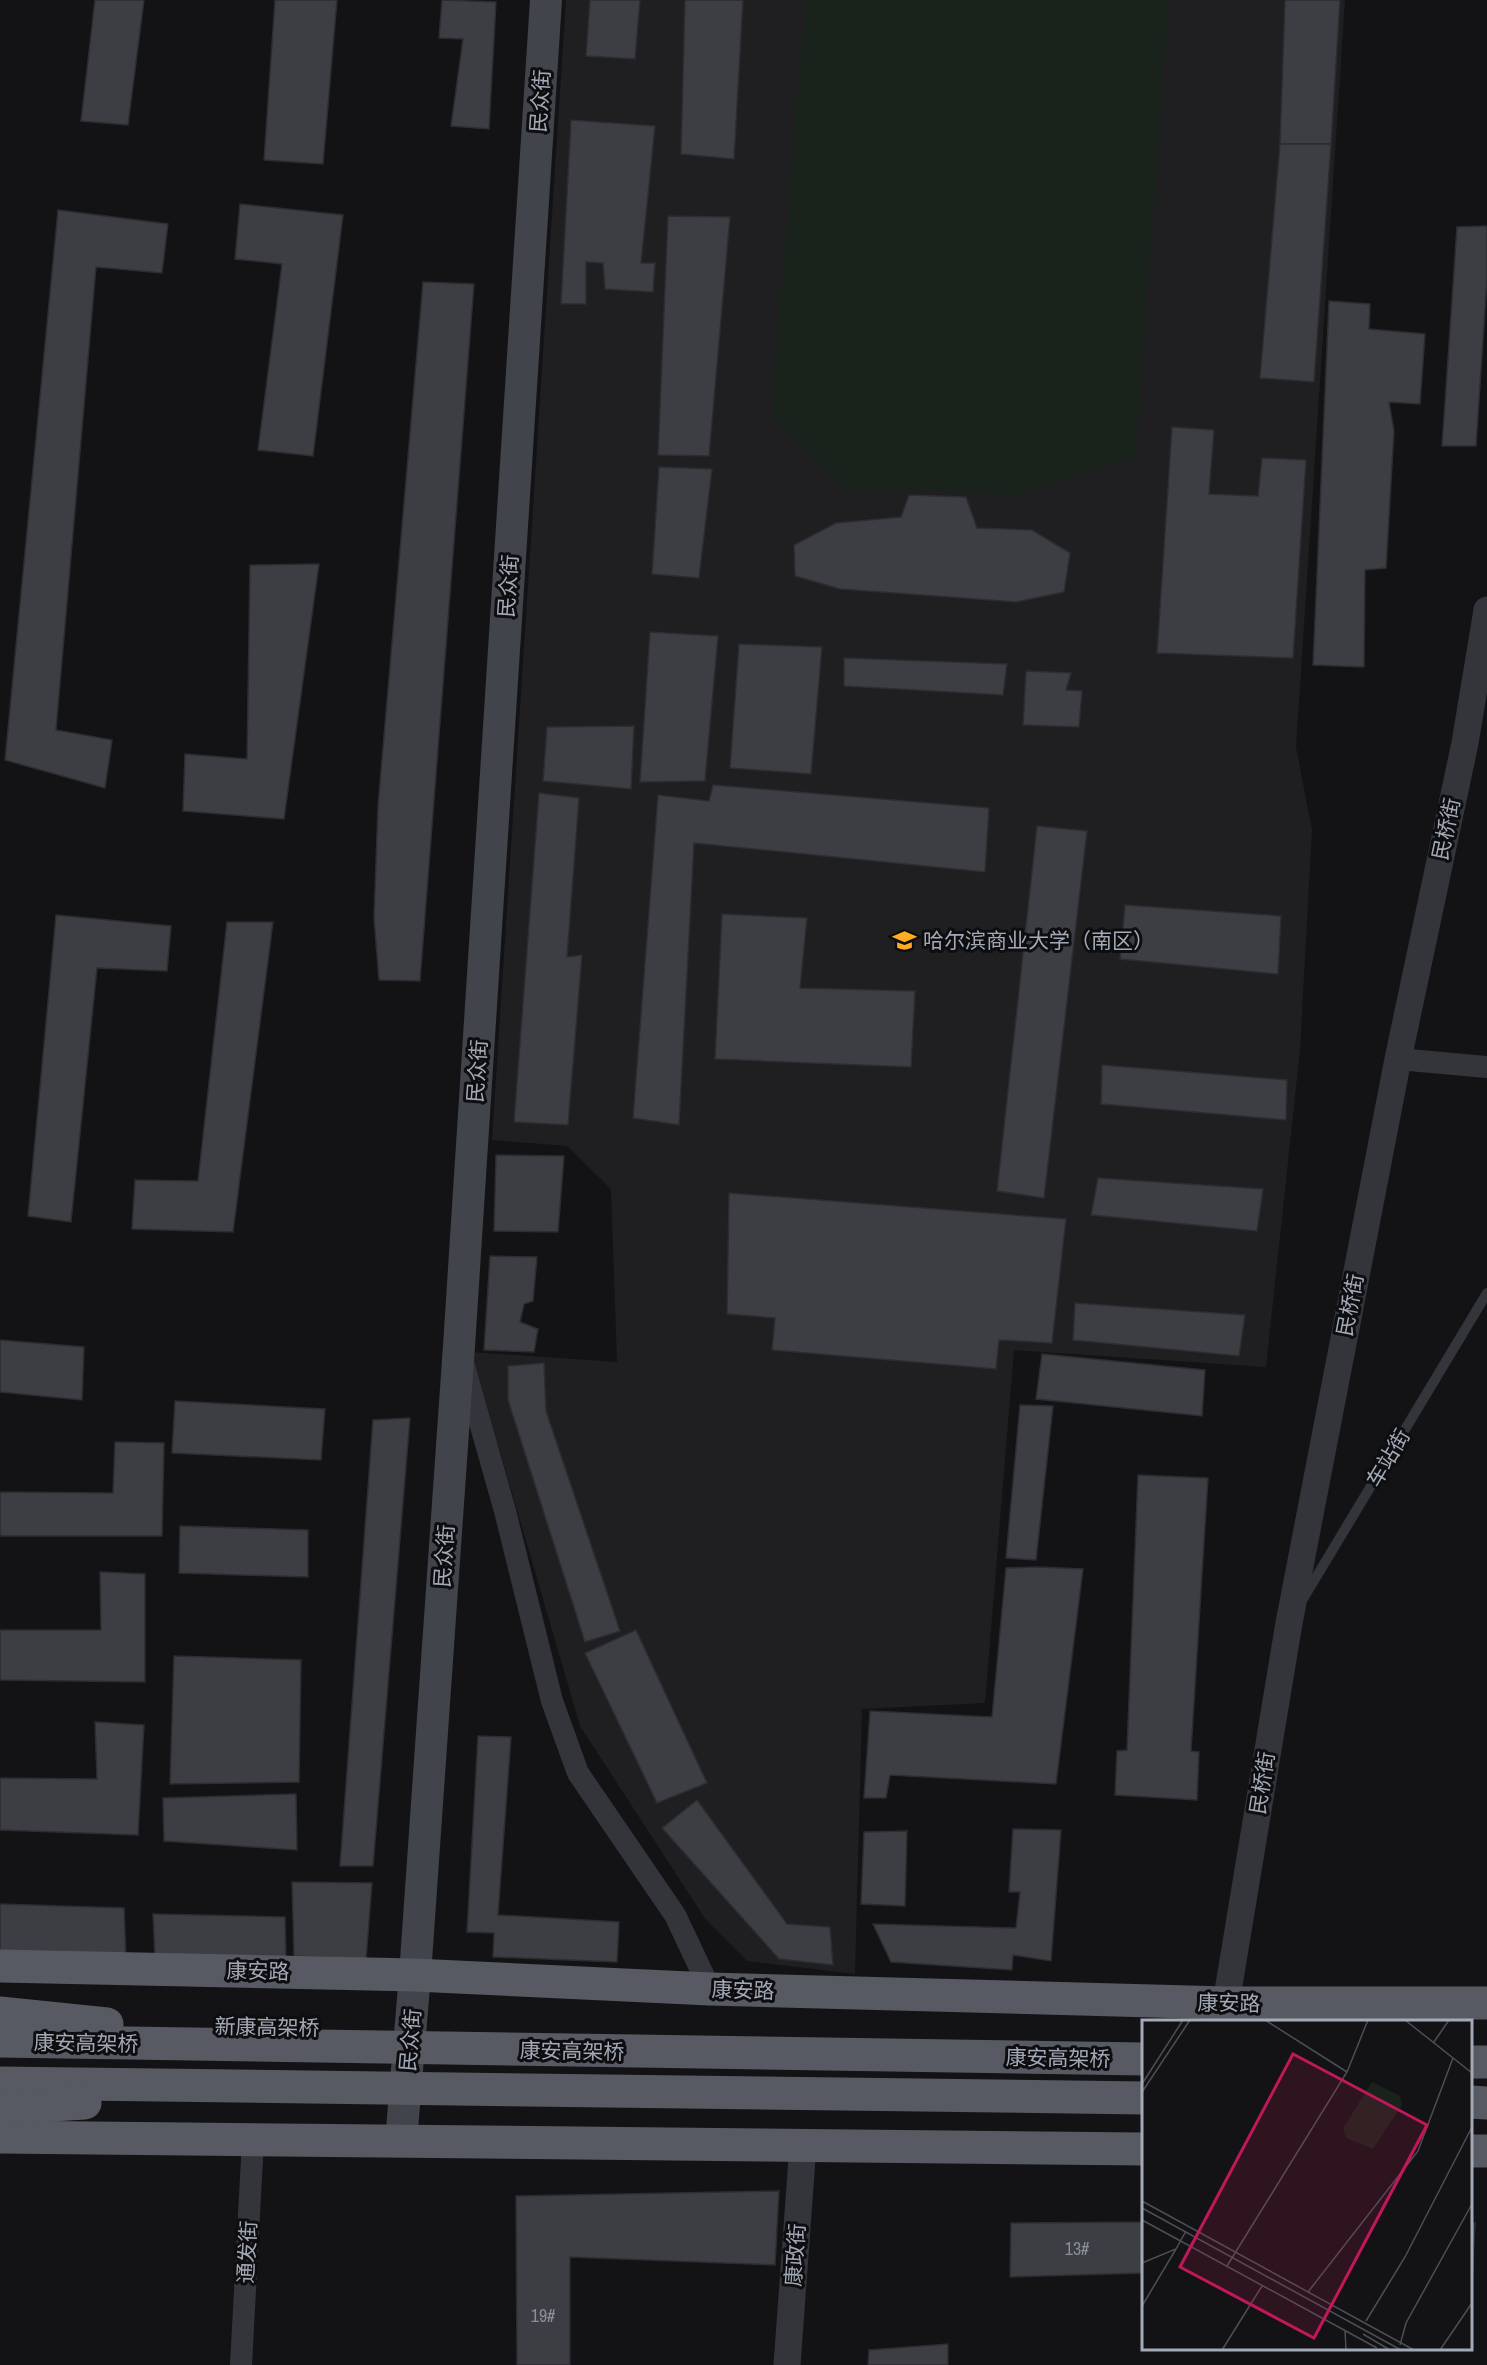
<svg xmlns="http://www.w3.org/2000/svg" width="1487" height="2365" font-family="'Archivo Narrow','Noto Sans SC',sans-serif">
<rect width="100%" height="100%" fill="#131315"/>
<!-- built -->
<polygon fill="#1f1f22" points="566,0 1345,0 1296,747 1312,830 1300,1050 1266,1367 1014,1350 985,1703 862,1709 855,1974 747,1961 706,1920 580,1726 471,1352 617,1362 611,1189 567,1146 492,1140"/>
<!-- green -->
<polygon fill="#1a231b" points="805,0 1169,0 1135,458 1018,495 846,488 771,413"/>
<!-- building -->
<g fill="#3c3e43" stroke="#2c2d31" stroke-width="1.5">
<polygon points="95,0 144,0 128,125 81,121"/>
<polygon points="275,0 337,0 323,164 264,160"/>
<polygon points="442,0 496,2 489,129 451,126 463,39 439,38"/>
<polygon points="590,0 640,0 635,59 586,56"/>
<polygon points="685,0 743,0 734,159 681,154"/>
<polygon points="1285,0 1340,0 1331,144 1280,144"/>
<polygon points="571,120 655,126 641,263 655,263 653,292 605,289 603,263 586,262 586,304 561,304"/>
<polygon points="1280,144 1331,144 1314,382 1260,378"/>
<polygon points="240,204 343,215 313,456 258,450 282,264 235,259"/>
<polygon points="58,210 168,224 162,273 96,267 56,730 112,740 105,788 5,760"/>
<polygon points="668,216 730,217 709,456 658,455"/>
<polygon points="1487,226 1487,279 1476,446 1442,446 1457,227"/>
<polygon points="423,282 474,284 420,981 379,980 374,918 378,806"/>
<polygon points="1329,301 1370,304 1369,329 1425,334 1420,404 1389,402 1394,431 1386,568 1365,570 1364,667 1313,665"/>
<polygon points="1172,427 1214,430 1209,494 1258,496 1262,458 1306,460 1293,658 1157,653"/>
<polygon points="659,467 712,469 699,578 652,574"/>
<polygon points="909,495 966,497 977,528 1032,530 1070,553 1064,592 1016,602 840,589 795,576 794,545 836,523 901,517"/>
<polygon points="319,564 284,819 183,811 185,754 247,759 250,565"/>
<polygon points="650,632 718,636 705,781 640,782"/>
<polygon points="739,644 822,647 811,774 730,768"/>
<polygon points="844,658 1007,664 1003,695 844,686"/>
<polygon points="1026,671 1071,673 1066,690 1082,691 1079,727 1023,725"/>
<polygon points="634,726 631,789 543,781 547,727"/>
<polygon points="713,785 989,808 985,872 694,843 679,1125 633,1118 658,795 709,801"/>
<polygon points="539,793 579,798 567,957 582,955 568,1125 514,1122"/>
<polygon points="1037,826 1087,831 1044,1198 997,1191"/>
<polygon points="1125,905 1281,916 1278,974 1120,959"/>
<polygon points="722,914 807,918 800,988 915,991 911,1067 715,1059"/>
<polygon points="56,915 171,926 167,971 97,968 71,1222 28,1216"/>
<polygon points="227,922 273,922 233,1232 132,1229 135,1180 198,1181"/>
<polygon points="1102,1065 1287,1080 1286,1120 1101,1104"/>
<polygon points="496,1155 564,1156 558,1232 494,1231"/>
<polygon points="1098,1178 1263,1189 1257,1231 1091,1215"/>
<polygon points="729,1193 1066,1219 1052,1343 999,1340 996,1369 772,1350 775,1318 727,1314"/>
<polygon points="490,1256 537,1257 533,1301 524,1304 520,1322 538,1329 534,1352 484,1350"/>
<polygon points="1075,1303 1245,1315 1239,1356 1073,1340"/>
<polygon points="0,1340 84,1347 82,1400 0,1392"/>
<polygon points="1042,1354 1205,1370 1202,1416 1036,1399"/>
<polygon points="544,1363 546,1411 620,1631 585,1642 508,1400 508,1366"/>
<polygon points="175,1401 325,1409 321,1460 172,1453"/>
<polygon points="1020,1405 1053,1406 1036,1560 1006,1558"/>
<polygon points="410,1418 373,1866 340,1866 373,1420"/>
<polygon points="115,1442 164,1443 162,1536 0,1536 0,1492 113,1493"/>
<polygon points="1138,1475 1208,1478 1191,1751 1199,1752 1197,1800 1115,1795 1117,1751 1127,1750"/>
<polygon points="180,1526 308,1530 308,1577 179,1573"/>
<polygon points="1038,1567 1083,1569 1056,1784 890,1775 886,1798 864,1798 870,1711 992,1717 1006,1568"/>
<polygon points="100,1572 145,1574 145,1682 0,1680 0,1630 101,1630"/>
<polygon points="636,1630 707,1783 657,1803 585,1653"/>
<polygon points="174,1656 301,1660 299,1782 170,1784"/>
<polygon points="95,1722 144,1725 138,1835 0,1830 0,1778 97,1779"/>
<polygon points="478,1736 511,1737 498,1915 619,1922 617,1962 493,1957 494,1933 467,1932"/>
<polygon points="296,1794 297,1850 164,1841 163,1798"/>
<polygon points="697,1800 787,1924 830,1927 833,1965 779,1959 662,1828"/>
<polygon points="1013,1829 1061,1830 1051,1961 1013,1955 1012,1970 891,1962 873,1924 1016,1928 1020,1892 1009,1892"/>
<polygon points="907,1831 905,1906 861,1904 864,1832"/>
<polygon points="292,1882 372,1883 366,1959 294,1956"/>
<polygon points="0,1904 124,1908 126,1960 0,1957"/>
<polygon points="153,1914 285,1917 286,1960 155,1957"/>
<polygon points="779,2191 775,2265 570,2257 570,2365 517,2365 516,2196"/>
<polygon points="1144,2222 1144,2273 1010,2277 1011,2223"/>
<polygon points="1470,2223 1475,2223 1472,2278 1470,2278"/>
<polygon points="948,2344 948,2365 868,2365 869,2350"/>
</g>
<g fill="none" stroke-linecap="round" stroke-linejoin="round">
<!-- service -->
<polyline stroke="#33353a" stroke-width="10" points="1303,1599 1487,1293"/>
<!-- minor -->
<g stroke="#33353a" stroke-width="22">
<polyline points="1398,1059 1487,1067"/>
<polyline points="464,1366 505,1511 552,1701 578,1773 675,1915 710,1989"/>
<polyline points="241,2365 253,2140"/>
</g>
<!-- tertiary -->
<g stroke="#33353a" stroke-width="27">
<polyline points="1226,2003 1289,1623 1398,1059 1465,743 1487,610"/>
<polyline points="787,2365 803,2145"/>
</g>
<!-- secondary -->
<polyline stroke="#41444a" stroke-width="32" points="401,2141 415,1975 459,1346 546,0"/>
<!-- trunk -->
<g stroke="#575a62" stroke-width="33">
<polyline points="0,1966 415,1975 710,1989 1226,2003 1487,2003"/>
<polyline points="1470,2062 1487,2062"/>
<polyline points="1470,2102 1487,2103"/>
<polyline points="0,2137 1144,2149"/>
<polyline points="1470,2151 1487,2151"/>
</g>
<!-- trunk-bridge -->
<g stroke="#575a62" stroke-width="33">
<polyline points="0,2013 107,2024"/>
<polyline points="0,2041 1144,2059"/>
<polyline points="0,2083 1144,2098"/>
<polyline points="0,2108 85,2103"/>
</g>
</g>
<!-- icons -->
<defs>
<symbol id="university-bare" viewBox="-9 -9 18 18"><path d="M0-5L7-2L0 1L-7-2ZM-4 1L0 2.5L4 1V4Q0 6-4 4Z" fill="#ffad20" stroke="#0e0e10" stroke-width="2.5" paint-order="stroke"/></symbol>
</defs>
<g fill-rule="evenodd">
<use href="#university-bare" x="888" y="924" width="33" height="33"/>
</g>
<g text-anchor="middle" dominant-baseline="central" stroke-width="6" stroke-linejoin="round" paint-order="stroke">
<!-- number labels -->
<g font-size="18" fill="#898f9a">
<text x="1077" y="2248">13#</text>
<text x="543" y="2315">19#</text>
</g>
<!-- street labels -->
<g font-size="21" fill="#a3aab7" stroke="#0e0e10">
<text transform="translate(540 101) rotate(-86)">民众街</text>
<text transform="translate(508 586) rotate(-86)">民众街</text>
<text transform="translate(1446 829) rotate(-78)">民桥街</text>
<text transform="translate(477 1071) rotate(-86)">民众街</text>
<text transform="translate(1350 1305) rotate(-79)">民桥街</text>
<text transform="translate(1388 1458) rotate(-59)">车站街</text>
<text transform="translate(444 1556) rotate(-86)">民众街</text>
<text transform="translate(1262 1783) rotate(-81)">民桥街</text>
<text transform="translate(258 1971) rotate(1)">康安路</text>
<text transform="translate(743 1990) rotate(2)">康安路</text>
<text transform="translate(1229 2003) rotate(1)">康安路</text>
<text transform="translate(267 2027) rotate(1)">新康高架桥</text>
<text transform="translate(410 2040) rotate(-85)">民众街</text>
<text transform="translate(86 2043) rotate(1)">康安高架桥</text>
<text transform="translate(572 2051) rotate(1)">康安高架桥</text>
<text transform="translate(1058 2058) rotate(1)">康安高架桥</text>
<text transform="translate(247 2252) rotate(-87)">通发街</text>
<text transform="translate(795 2255) rotate(-86)">康政街</text>
</g>
<!-- poi labels -->
<g font-size="21" fill="#a3aab7" stroke="#0e0e10" text-anchor="start">
<text x="923" y="940">哈尔滨商业大学（南区）</text>
</g>
</g>
<!-- overview -->
<g transform="translate(1142 2020)">
<rect width="330" height="330" fill="#131315"/>
<path d="M230,62L258,76L260,85L231,129L204,118L201,108Z" fill="#1a231b"/>
<path fill="none" stroke="#4d4f56" stroke-width="1.5" d="M123,0L205,52M263,0L330,53M292,22L307,0M0,64L41,0M0,72L48,0M0,181L272,330M0,188L259,330M0,200L235,328M0,243L34,229L44,211M85,246L205,52L226,0M166,272L276,131L311,38M0,286L34,229M224,301L263,237L330,107M203,310L204,330M221,314L248,330M258,325L264,303L330,184M80,330L120,266M298,330L330,283"/>
<path fill="#c2185b" fill-opacity="0.15" stroke="#c2185b" stroke-width="3" d="M151,34L285,105L172,318L38,247Z"/>
<rect width="330" height="330" fill="none" stroke="#a3aab7" stroke-width="3"/>
</g>
</svg>
